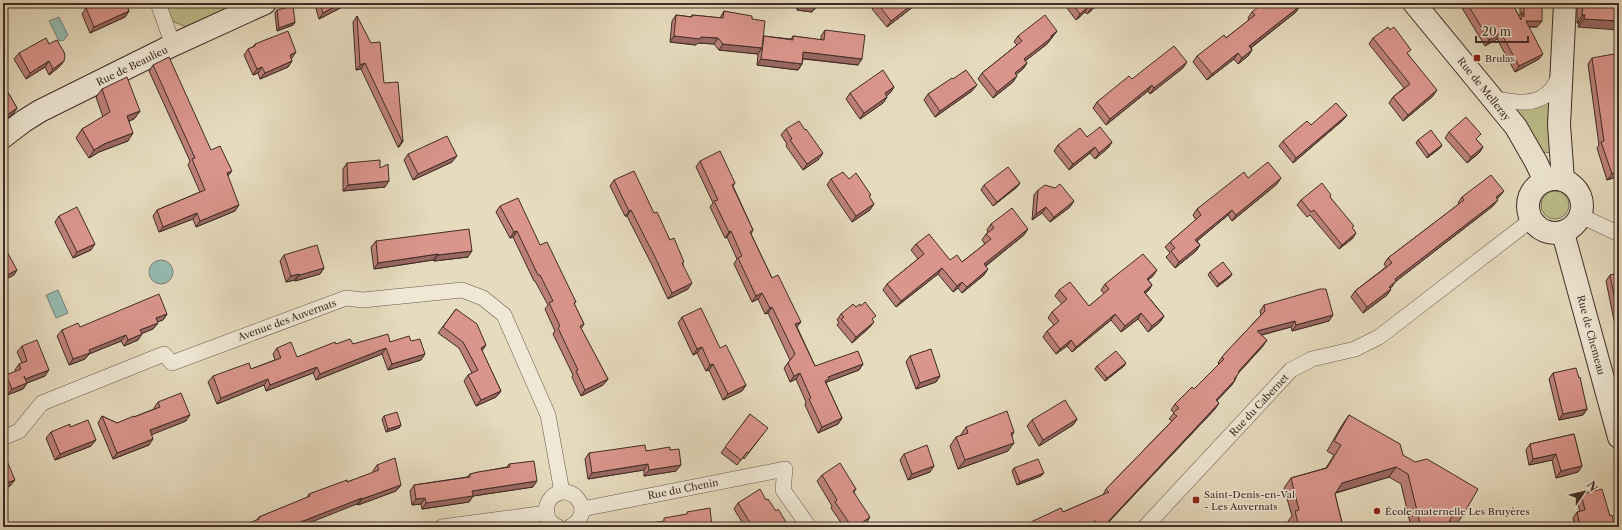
<svg xmlns="http://www.w3.org/2000/svg" width="1622" height="530" font-family="'Libre Caslon Text',serif">
<rect width="100%" height="100%" fill="#e6dbbe"/>
<filter id="stains"><feTurbulence type="fractalNoise" baseFrequency=".005" numOctaves="4"/><feColorMatrix values="0 0 0 0 .2 0 0 0 0 .09 0 0 0 0 .02 0 0 0 .5 -.17"/></filter>
<radialGradient id="worn" r=".72"><stop offset=".6" stop-color="#630" stop-opacity="0"/><stop offset="1" stop-color="#630" stop-opacity=".3"/></radialGradient>
<!-- green -->
<g fill="#bdbe8c" stroke="#7e7559">
<polygon points="164,3 238,3 186,27 172,21"/>
<polygon points="1554,95 1557,153 1541,152 1513,109"/>
<circle cx="1555" cy="205" r="14"/>
</g>
<!-- water -->
<g fill="#96bbb1" stroke="#748279">
<polygon points="59,17 68,35 63,41 62,40 59,41 49,21"/>
<circle cx="161" cy="272" r="12"/>
<polygon points="58,290 68,313 56,318 46,295"/>
</g>
<g fill="none" stroke-linecap="round" stroke-linejoin="round">
<defs>
<g id="street">
<polyline points="158,3 173,45"/>
<path d="M1492,98C1512,102 1537,108 1552,89C1555,85 1557,80 1560,76"/>
<polyline points="1581,216 1619,234"/>
<polyline points="3,438 19,431 42,403 164,354 172,363 346,298 363,300 462,290 483,298 504,315 548,415 562,492"/>
<polyline points="582,509 785,469 783,490 809,527"/>
<polyline points="442,527 547,513"/>
<path d="M558,527C532,515 554,480 575,496C579,500 582,505 582,510C582,518 577,523 570,527"/>
<polyline points="1145,527 1291,370 1312,359 1355,349 1379,337 1531,220"/>
</g>
<g id="secondary">
<polyline points="1414,3 1516,127 1536,162 1545,181"/>
<polyline points="3,137 24,121 40,111 173,45 265,3"/>
<circle cx="1555" cy="206" r="27"/>
<polyline points="1563,180 1559,125 1565,3"/>
<polyline points="1563,233 1619,437"/>
</g>
</defs>
<!-- street casing -->
<use href="#street" stroke="#6a584c" stroke-width="16"/>
<!-- secondary casing -->
<use href="#secondary" stroke="#402c26" stroke-width="24"/>
<!-- street -->
<use href="#street" stroke="#efe8d5" stroke-width="15"/>
<!-- secondary -->
<use href="#secondary" stroke="#efe8d5" stroke-width="22"/>
</g>
<!-- wall -->
<g fill="#bb8078" stroke="#402c26">
<polygon points="316,3 350,3 319,19 315,5"/>
<polygon points="795,3 819,3 815,9 814,9 812,12 797,10 797,6 794,6"/>
<polygon points="876,3 918,3 887,27 872,9"/>
<polygon points="1063,3 1100,3 1087,14 1085,12 1076,20"/>
<polygon points="1448,3 1512,3 1519,16 1520,15 1520,3 1542,3 1537,27 1529,27 1539,59 1515,72 1497,39 1485,46 1459,3 1451,8"/>
<polygon points="1578,3 1619,3 1578,27 1579,23 1577,23 1577,4"/>
<polygon points="86,8 129,11 125,17 90,33 82,14"/>
<polygon points="277,10 295,22 293,25 277,31 275,13"/>
<polygon points="724,11 752,19 763,36 791,39 793,36 821,40 821,36 825,30 858,65 803,59 802,64 798,70 757,65 758,54 719,50 714,44 698,43 696,45 670,42 672,21 676,15 691,17 692,15 720,18"/>
<polygon points="1252,12 1296,12 1251,48 1252,50 1248,56 1238,64 1234,59 1207,80 1193,62 1197,56 1226,38 1249,20 1248,18"/>
<polygon points="357,16 403,141 399,147 398,147 361,69 356,70 353,22"/>
<polygon points="1057,31 1047,44 1025,61 1027,63 1023,69 1016,74 1013,82 993,98 978,79 982,73 1017,45 1014,42 1018,36"/>
<polygon points="1373,38 1408,54 1433,96 1403,121 1389,103 1393,97 1404,88 1369,44"/>
<polygon points="49,44 64,61 59,67 49,75 45,67 26,79 14,59 19,53"/>
<polygon points="255,44 292,58 291,59 292,61 288,67 260,79 258,73 253,75 244,55 248,49 253,47"/>
<polygon points="1592,58 1619,90 1618,91 1619,125 1619,176 1607,180 1597,148 1599,145 1588,64"/>
<polygon points="153,65 228,176 235,211 196,227 193,219 159,232 153,216 157,210 200,192 188,165 190,161 149,71"/>
<polygon points="1183,68 1150,94 1148,91 1106,125 1093,108 1097,102 1132,79"/>
<polygon points="953,79 972,91 935,117 924,100 928,94"/>
<polygon points="3,84 17,108 13,114 3,121"/>
<polygon points="894,87 890,93 886,96 887,97 883,103 860,119 846,99 850,93"/>
<polygon points="102,89 140,111 134,119 129,121 128,141 99,152 89,158 76,138 82,129 103,117 96,97"/>
<polygon points="1347,115 1343,120 1293,163 1279,146 1283,141 1311,125"/>
<polygon points="786,129 819,159 803,170 786,146 787,144 781,135"/>
<polygon points="1449,132 1477,140 1483,147 1479,153 1467,163 1445,138"/>
<polygon points="1087,137 1112,142 1108,148 1095,159 1090,153 1069,170 1054,151 1058,145"/>
<polygon points="1418,140 1442,145 1440,148 1427,158 1416,143"/>
<polygon points="408,154 452,162 413,180 404,160"/>
<polygon points="700,161 735,183 733,186 753,230 751,234 772,278 797,327 815,366 863,364 859,370 827,382 826,383 842,418 838,424 818,433 805,405 806,402 796,379 790,382 784,368 790,360 768,313 765,314 758,299 752,302 734,264 737,259 727,237 725,238 710,207 713,203 696,167"/>
<polygon points="347,163 385,187 343,191 343,169"/>
<polygon points="1248,178 1277,184 1232,221 1228,215 1197,241 1200,245 1196,251 1175,268 1166,257 1170,253 1165,247 1170,242 1196,220 1193,215 1197,209"/>
<polygon points="831,179 849,179 869,197 870,210 852,222 827,185"/>
<polygon points="614,180 654,213 670,240 683,264 688,289 668,299 651,263 627,216 625,216 610,186"/>
<polygon points="1020,183 1017,187 993,206 981,190 984,185"/>
<polygon points="1038,190 1070,207 1050,222 1042,213 1032,220 1034,195"/>
<polygon points="1330,197 1352,228 1353,238 1339,249 1310,215 1307,217 1297,205 1301,200"/>
<polygon points="1462,197 1499,197 1497,199 1493,206 1395,282 1390,288 1391,289 1387,295 1363,313 1351,297 1355,291 1386,267 1384,264 1388,258 1459,204 1458,203"/>
<polygon points="500,206 540,245 576,302 574,304 584,324 581,329 608,379 603,385 581,396 572,377 573,375 553,334 555,331 545,309 548,305 535,281 534,281 513,237 510,238 496,212"/>
<polygon points="59,216 91,250 73,258 55,222"/>
<polygon points="991,224 1024,235 986,266 984,275 962,293 958,288 953,292 938,274 896,307 883,290 887,284 918,259 911,250 916,244 950,260 962,262 985,244 982,240 986,234 988,232 987,230"/>
<polygon points="376,241 468,257 434,261 433,260 374,269 371,247"/>
<polygon points="284,255 324,268 320,274 295,281 295,280 286,282 280,261"/>
<polygon points="1210,272 1232,274 1230,277 1217,287 1208,275"/>
<polygon points="1619,273 1619,330 1616,330 1606,281 1610,275"/>
<polygon points="1153,276 1148,280 1152,285 1148,291 1145,293 1164,316 1160,322 1148,332 1138,319 1121,332 1111,320 1072,352 1067,346 1056,354 1043,337 1047,331 1054,325 1048,318 1052,312 1062,304 1055,296 1059,290 1089,306 1104,294 1101,290 1105,284"/>
<polygon points="1264,305 1329,321 1292,331 1291,327 1262,335 1263,346 1238,373 1235,380 1231,386 1217,400 1215,409 1104,527 1091,527 1063,512 1103,495 1106,489 1172,421 1169,419 1174,413 1171,410 1175,404 1194,389 1219,364 1218,363 1222,357 1261,315 1260,311"/>
<polygon points="856,307 873,321 870,327 852,343 837,325 839,322 837,320 841,314"/>
<polygon points="456,309 482,351 501,391 496,397 476,406 464,381 468,375 472,373 459,348 438,333"/>
<polygon points="167,314 163,320 157,322 158,323 153,329 142,333 138,340 124,346 121,341 89,354 85,359 69,365 57,336 62,330"/>
<polygon points="682,317 720,348 746,385 742,391 723,400 709,370 706,371 697,353 693,355 678,323"/>
<polygon points="411,341 421,360 388,370 382,354 316,380 313,373 266,391 264,385 217,404 208,382 213,376 251,369 275,360 273,354 277,348 297,357 336,344 353,344 390,342"/>
<polygon points="22,346 45,376 27,383 23,389 7,395 3,384 3,380 6,375 15,372 15,370 19,364 22,363 17,352"/>
<polygon points="910,356 940,376 936,382 916,389 906,362"/>
<polygon points="1097,366 1124,366 1105,381 1095,369"/>
<polygon points="1553,373 1579,378 1587,409 1583,415 1559,420 1549,379"/>
<polygon points="158,402 186,421 151,434 149,445 113,459 98,423 102,416 117,423 134,417 154,409 154,408"/>
<polygon points="750,414 764,433 744,459 743,457 737,465 721,453"/>
<polygon points="1349,415 1403,455 1463,515 1456,525 1450,521 1446,527 1411,527 1401,484 1389,477 1336,493 1335,494 1343,527 1290,527 1288,521 1292,516 1284,488 1291,478 1326,468 1334,455 1327,451 1342,425"/>
<polygon points="384,416 401,425 399,428 386,432 382,419"/>
<polygon points="1077,419 1073,425 1039,446 1027,426 1032,420"/>
<polygon points="70,427 91,446 55,460 46,438 51,432"/>
<polygon points="966,427 1014,432 1012,436 1008,451 958,469 950,446 956,437 960,436"/>
<polygon points="1574,434 1582,466 1578,472 1556,478 1552,460 1529,465 1526,450 1530,444"/>
<polygon points="670,450 676,471 644,476 644,470 588,479 585,459 589,453"/>
<polygon points="904,454 930,472 908,480 900,460"/>
<polygon points="509,464 533,487 473,496 469,502 422,509 421,504 412,505 410,491 414,485 467,477 470,474 507,467"/>
<polygon points="377,465 401,485 396,491 358,505 357,504 256,521 259,517 307,498 309,494 347,482 373,473 373,471"/>
<polygon points="1014,468 1044,473 1041,476 1017,485 1012,471"/>
<polygon points="822,475 856,489 854,492 866,524 861,527 844,527 831,508 832,506 817,481"/>
<polygon points="1581,494 1610,516 1615,527 1575,527 1573,518 1577,512 1580,512 1577,500"/>
<polygon points="766,500 776,511 789,527 745,527 734,509 738,503"/>
</g>
<!-- shaded-wall -->
<g fill="#996862" stroke="#402c26">
<polygon points="342,3 350,3 319,19 323,13"/>
<polygon points="796,3 800,3 797,6 794,6"/>
<polygon points="819,3 815,9 814,9 812,12 797,10 801,4"/>
<polygon points="914,3 918,3 887,27 891,21"/>
<polygon points="1097,3 1100,3 1087,14 1091,8"/>
<polygon points="1454,3 1459,3 1451,8"/>
<polygon points="1089,6 1085,12 1076,20 1080,14"/>
<polygon points="1300,6 1296,12 1245,52 1249,46"/>
<polygon points="129,11 125,17 90,33 94,27"/>
<polygon points="1582,15 1585,15 1579,23 1577,23"/>
<polygon points="1584,19 1619,21 1619,30 1578,27"/>
<polygon points="1526,21 1542,21 1537,27 1522,26"/>
<polygon points="295,22 293,25 277,31 279,28"/>
<polygon points="1057,31 1047,44 1020,65 1024,59"/>
<polygon points="1501,33 1497,39 1485,46 1489,40"/>
<polygon points="674,36 701,37 718,38 714,44 698,43 696,45 670,42"/>
<polygon points="723,44 762,48 758,54 719,50"/>
<polygon points="1252,50 1248,56 1238,64 1242,58"/>
<polygon points="296,52 292,58 286,61 290,55"/>
<polygon points="803,52 862,59 858,65 799,58"/>
<polygon points="1238,53 1234,59 1207,80 1212,74"/>
<polygon points="1543,54 1539,59 1515,72 1519,66"/>
<polygon points="761,59 802,64 798,70 757,65"/>
<polygon points="49,61 45,67 26,79 30,73"/>
<polygon points="64,61 59,67 49,75 53,69"/>
<polygon points="292,61 288,67 260,79 265,73"/>
<polygon points="1187,62 1183,68 1150,94 1154,88"/>
<polygon points="365,63 361,69 356,70 360,65"/>
<polygon points="1027,63 1023,69 1011,79 1015,73"/>
<polygon points="262,67 258,73 253,75 257,69"/>
<polygon points="1017,76 1013,82 993,98 997,92"/>
<polygon points="977,85 972,91 935,117 940,111"/>
<polygon points="1152,85 1148,91 1106,125 1110,119"/>
<polygon points="894,87 890,93 881,100 885,93"/>
<polygon points="1437,90 1433,96 1403,121 1408,115"/>
<polygon points="887,97 883,103 860,119 864,113"/>
<polygon points="17,108 13,114 3,121 6,116"/>
<polygon points="140,111 134,119 122,124 127,116"/>
<polygon points="1347,115 1343,120 1293,163 1296,158"/>
<polygon points="133,133 128,141 99,152 89,158 94,150 104,144"/>
<polygon points="402,141 403,141 399,147 398,147"/>
<polygon points="1112,142 1108,148 1095,159 1099,153"/>
<polygon points="1442,145 1440,148 1427,158 1429,155"/>
<polygon points="1095,147 1090,153 1069,170 1073,164"/>
<polygon points="1483,147 1479,153 1467,163 1471,157"/>
<polygon points="823,153 819,159 803,170 807,164"/>
<polygon points="457,156 452,162 413,180 418,174"/>
<polygon points="232,171 228,176 227,173"/>
<polygon points="1619,171 1619,176 1607,180 1612,174"/>
<polygon points="1281,178 1277,184 1232,221 1236,215"/>
<polygon points="389,181 385,187 343,191 348,185"/>
<polygon points="1020,183 1017,187 993,206 997,202"/>
<polygon points="1504,191 1499,197 1492,203 1496,197"/>
<polygon points="1498,200 1493,206 1395,282 1392,287 1385,293 1395,279"/>
<polygon points="1074,201 1070,207 1050,222 1054,217"/>
<polygon points="874,204 870,210 852,222 856,216"/>
<polygon points="239,205 235,211 196,227 200,221"/>
<polygon points="1046,207 1042,213 1032,220 1036,214"/>
<polygon points="631,210 627,216 625,216 629,211"/>
<polygon points="1232,210 1228,215 1191,246 1195,240"/>
<polygon points="197,213 193,219 159,232 163,227"/>
<polygon points="1028,229 1024,235 980,270 984,264"/>
<polygon points="517,231 513,237 510,238 514,232"/>
<polygon points="731,231 727,237 725,238 729,232"/>
<polygon points="1356,233 1353,238 1339,249 1342,245"/>
<polygon points="95,244 91,250 73,258 77,252"/>
<polygon points="1200,245 1196,251 1175,268 1179,262"/>
<polygon points="472,251 468,257 434,261 438,255"/>
<polygon points="438,254 433,260 374,269 378,263"/>
<polygon points="324,268 320,274 295,281 300,275"/>
<polygon points="942,268 938,274 896,307 901,301"/>
<polygon points="988,269 984,275 962,293 967,287"/>
<polygon points="17,270 14,275 3,281 3,277"/>
<polygon points="1157,270 1153,276 1143,284 1147,279"/>
<polygon points="299,274 295,280 286,282 291,276"/>
<polygon points="1232,274 1230,277 1217,287 1219,284"/>
<polygon points="962,282 958,288 953,292 957,286"/>
<polygon points="692,283 688,289 668,299 672,293"/>
<polygon points="1152,285 1148,291 1140,297 1144,292"/>
<polygon points="1391,289 1387,295 1363,313 1367,307"/>
<polygon points="762,293 758,299 752,302 756,296"/>
<polygon points="772,307 768,313 765,314 770,308"/>
<polygon points="1141,313 1138,319 1121,332 1125,326"/>
<polygon points="167,314 163,320 152,324 156,318"/>
<polygon points="1115,314 1111,320 1072,352 1076,347"/>
<polygon points="1333,315 1329,321 1292,331 1296,325"/>
<polygon points="1164,316 1160,322 1148,332 1152,326"/>
<polygon points="1295,321 1291,327 1253,337 1257,331"/>
<polygon points="801,322 797,327 791,330 795,324"/>
<polygon points="874,322 870,327 852,343 856,337"/>
<polygon points="158,323 153,329 136,336 140,330"/>
<polygon points="1619,325 1619,330 1616,330"/>
<polygon points="142,334 138,340 124,346 128,340"/>
<polygon points="126,335 121,341 89,354 85,359 69,365 73,359 89,350"/>
<polygon points="1071,340 1067,346 1056,354 1060,349"/>
<polygon points="1267,340 1263,346 1234,378 1238,372"/>
<polygon points="486,345 482,351 481,348"/>
<polygon points="702,347 697,353 693,355 697,349"/>
<polygon points="386,348 382,354 316,380 320,374"/>
<polygon points="425,354 421,360 388,370 392,364"/>
<polygon points="1126,363 1124,366 1105,381 1107,378"/>
<polygon points="713,364 709,370 706,371 710,365"/>
<polygon points="863,364 859,370 827,382 825,385 821,387 828,377"/>
<polygon points="317,367 313,373 266,391 270,385"/>
<polygon points="49,370 45,376 27,383 23,389 7,395 12,389 25,379"/>
<polygon points="800,373 796,379 790,382 794,376"/>
<polygon points="940,376 936,382 916,389 920,383"/>
<polygon points="268,379 264,385 217,404 221,398"/>
<polygon points="608,379 603,385 581,396 585,390"/>
<polygon points="1235,380 1231,386 1212,406 1216,400"/>
<polygon points="746,385 742,391 723,400 728,394"/>
<polygon points="501,391 496,397 476,406 481,400"/>
<polygon points="1219,403 1215,409 1104,527 1103,527"/>
<polygon points="1587,409 1583,415 1559,420 1563,414"/>
<polygon points="190,415 186,421 146,437 150,430"/>
<polygon points="842,418 838,424 818,433 822,427"/>
<polygon points="1077,419 1073,425 1039,446 1043,440"/>
<polygon points="401,425 399,428 386,432 388,429"/>
<polygon points="153,439 149,445 113,459 117,453"/>
<polygon points="96,440 91,446 55,460 60,454"/>
<polygon points="1014,443 1008,451 958,469 965,460"/>
<polygon points="1556,454 1552,460 1529,465 1533,459"/>
<polygon points="648,464 644,470 588,479 592,473"/>
<polygon points="681,465 676,471 644,476 649,470"/>
<polygon points="934,466 930,472 908,480 912,474"/>
<polygon points="1582,466 1578,472 1556,478 1561,471"/>
<polygon points="1396,467 1389,477 1335,493 1342,483"/>
<polygon points="1044,473 1041,476 1017,485 1020,482"/>
<polygon points="15,480 10,486 3,489 3,484"/>
<polygon points="537,481 533,487 473,496 469,502 422,509 426,503 472,491"/>
<polygon points="401,485 396,491 358,505 362,499"/>
<polygon points="362,498 357,504 299,527 295,527 298,523"/>
<polygon points="425,498 421,504 412,505 416,499"/>
<polygon points="870,517 866,524 861,527 856,527"/>
<polygon points="1096,521 1091,527 1082,527"/>
<polygon points="1589,523 1586,527 1579,527 1580,525"/>
</g>
<!-- building -->
<g fill="#da958c" stroke="#402c26">
<polygon points="96,3 126,3 129,11 94,27 86,8"/>
<polygon points="320,3 342,3 323,13"/>
<polygon points="801,3 816,3 816,6 801,4"/>
<polygon points="877,3 914,3 891,21"/>
<polygon points="1072,3 1097,3 1091,8 1089,6 1080,14"/>
<polygon points="1263,3 1298,3 1300,6 1249,46 1252,50 1242,58 1238,53 1212,74 1197,56 1224,35 1226,38 1255,15 1252,12"/>
<polygon points="1467,3 1512,3 1521,20 1522,12 1524,17 1524,3 1542,3 1542,21 1526,21 1543,54 1519,66 1501,33 1489,40"/>
<polygon points="1583,3 1619,3 1619,21 1584,19 1585,15 1582,15"/>
<polygon points="293,6 295,22 279,28 277,10"/>
<polygon points="724,11 752,16 752,19 765,21 762,48 723,44 718,38 701,37 700,39 674,36 676,15 692,17 692,15 723,18"/>
<polygon points="1045,15 1057,31 1051,36 1051,38 1024,59 1027,63 1015,73 1017,76 997,92 982,73 1022,41 1018,36"/>
<polygon points="357,16 371,43 380,42 384,83 398,82 403,141 402,141 365,63 360,65"/>
<polygon points="1388,27 1390,30 1394,27 1411,50 1407,53 1437,90 1408,115 1393,97 1410,84 1373,38"/>
<polygon points="825,30 865,35 862,59 803,52 802,64 761,59 764,36 793,40 793,36 824,40"/>
<polygon points="288,31 296,52 290,55 292,61 265,73 262,67 257,69 248,49 255,46 255,44"/>
<polygon points="46,38 49,44 57,40 64,52 65,56 64,61 53,69 49,61 30,73 19,53"/>
<polygon points="1174,46 1187,62 1154,88 1152,85 1110,119 1097,102 1129,76 1132,79"/>
<polygon points="1614,54 1619,89 1618,90 1619,99 1619,119 1617,119 1619,125 1619,171 1612,174 1601,142 1604,141 1592,58"/>
<polygon points="169,57 211,150 220,146 232,171 227,173 239,205 200,221 197,213 163,227 157,210 205,190 192,159 195,158 153,65"/>
<polygon points="883,70 894,87 885,93 887,97 864,113 850,93"/>
<polygon points="966,70 977,85 940,111 928,94 952,78 953,79"/>
<polygon points="127,77 140,111 127,116 133,133 104,144 94,150 82,129 110,112 102,89"/>
<polygon points="3,84 17,108 6,116 3,112"/>
<polygon points="1336,103 1347,115 1296,158 1283,141 1307,121 1311,125"/>
<polygon points="1466,117 1481,134 1476,139 1483,147 1471,157 1449,132"/>
<polygon points="799,121 805,130 806,129 823,153 807,164 790,140 792,139 786,129"/>
<polygon points="1100,127 1112,142 1099,153 1095,147 1073,164 1058,145 1080,128 1087,137"/>
<polygon points="1431,130 1442,145 1429,155 1418,140"/>
<polygon points="447,136 457,156 418,174 408,154"/>
<polygon points="720,151 735,183 732,185 753,230 750,232 772,278 778,275 801,322 795,324 815,366 858,351 863,364 828,377 829,379 825,381 842,418 822,427 809,399 811,398 800,373 794,376 788,363 795,354 772,307 770,308 762,293 756,296 738,258 742,256 731,231 729,232 714,201 718,200 700,161"/>
<polygon points="380,160 380,168 388,164 389,181 348,185 347,163"/>
<polygon points="1268,162 1281,178 1236,215 1232,210 1195,240 1200,245 1179,262 1171,251 1175,248 1170,242 1201,215 1197,209 1244,172 1248,178"/>
<polygon points="1008,167 1020,183 997,202 984,185"/>
<polygon points="634,171 654,213 657,212 670,240 674,238 684,262 682,263 692,283 672,293 655,257 631,210 629,211 614,180"/>
<polygon points="843,172 849,179 856,173 871,195 869,196 874,204 856,216 831,179"/>
<polygon points="1491,175 1504,191 1496,197 1498,200 1395,279 1396,281 1389,287 1391,289 1367,307 1355,291 1392,263 1388,258 1464,200 1462,197"/>
<polygon points="1322,183 1331,195 1330,197 1354,226 1352,227 1356,233 1342,245 1314,210 1311,212 1301,200"/>
<polygon points="1060,184 1074,201 1054,217 1046,207 1036,214 1038,190 1045,185 1055,188"/>
<polygon points="518,198 540,245 547,242 576,302 574,303 584,324 580,326 608,379 585,390 576,371 578,370 558,328 560,326 549,303 553,301 540,275 538,275 517,231 514,232 500,206"/>
<polygon points="77,207 95,244 77,252 59,216"/>
<polygon points="1012,208 1028,229 984,264 988,269 967,287 962,282 957,286 942,268 901,301 887,284 924,254 916,244 929,234 950,260 957,255 962,262 991,239 986,234 994,228 991,224"/>
<polygon points="469,229 472,251 438,255 438,254 378,263 376,241"/>
<polygon points="317,245 324,268 300,275 299,274 291,276 284,255"/>
<polygon points="4,246 17,270 3,277 3,247"/>
<polygon points="1143,254 1157,270 1147,279 1152,285 1144,292 1164,316 1152,326 1141,313 1125,326 1115,314 1076,347 1071,340 1060,349 1047,331 1059,321 1052,312 1067,299 1059,290 1070,282 1089,306 1109,289 1105,284"/>
<polygon points="1223,262 1232,274 1219,284 1210,272"/>
<polygon points="1619,273 1619,320 1610,275"/>
<polygon points="1320,289 1326,289 1333,315 1296,325 1295,321 1257,331 1267,340 1238,372 1239,373 1234,379 1235,380 1216,400 1219,403 1103,527 1098,527 1096,521 1082,527 1025,527 1033,521 1061,508 1063,512 1109,492 1106,489 1177,416 1173,413 1179,408 1175,404 1192,387 1194,389 1224,359 1222,357 1229,349 1265,311 1264,305"/>
<polygon points="159,294 167,314 156,318 158,323 140,330 142,334 128,340 126,335 89,350 90,353 73,359 62,330 78,323 80,327"/>
<polygon points="865,302 876,316 872,319 874,322 856,337 841,319 844,317 841,314 853,304 856,307 860,304 861,306"/>
<polygon points="701,308 720,348 726,345 746,385 728,394 713,364 710,365 702,347 697,349 682,317"/>
<polygon points="456,309 477,324 486,345 481,348 501,391 481,400 468,375 478,370 463,342 443,327"/>
<polygon points="388,334 390,342 409,336 411,341 420,339 425,354 392,364 386,348 320,374 317,367 270,385 268,379 221,398 213,376 249,363 251,369 281,358 277,348 291,342 297,357 335,342 336,344 350,339 353,344"/>
<polygon points="37,340 49,370 25,379 24,376 27,383 12,389 6,375 21,369 19,364 27,361 22,346"/>
<polygon points="931,349 940,376 920,383 910,356"/>
<polygon points="1116,351 1126,363 1107,378 1097,366"/>
<polygon points="1576,368 1579,378 1580,377 1587,409 1563,414 1553,373"/>
<polygon points="181,393 190,415 150,430 153,439 117,453 102,416 117,423 134,416 134,417 160,407 158,402"/>
<polygon points="1065,400 1077,419 1043,440 1032,420"/>
<polygon points="1007,411 1014,432 1011,433 1014,443 965,460 956,437 968,433 966,427"/>
<polygon points="397,412 401,425 388,429 384,416"/>
<polygon points="750,414 768,428 748,453 747,452 741,460 725,447"/>
<polygon points="1349,415 1400,444 1403,455 1415,462 1427,459 1478,489 1463,515 1456,510 1446,527 1421,527 1408,474 1396,467 1342,483 1335,494 1343,527 1299,527 1295,511 1299,510 1291,478 1327,468 1341,445 1334,441"/>
<polygon points="88,420 96,440 60,454 51,432 70,424 70,427"/>
<polygon points="1574,434 1582,466 1561,471 1556,454 1533,459 1530,444"/>
<polygon points="645,445 646,451 670,447 670,450 679,449 681,465 649,470 648,464 592,473 589,453"/>
<polygon points="927,445 934,466 912,474 904,454"/>
<polygon points="395,458 401,485 362,499 362,498 298,523 299,526 296,527 239,527 259,519 259,517 310,496 309,494 347,480 347,482 379,470 377,465"/>
<polygon points="1038,459 1044,473 1020,482 1014,468"/>
<polygon points="7,461 15,480 3,484 3,462"/>
<polygon points="534,461 537,481 472,491 473,496 426,503 425,498 416,499 414,485 470,477 470,474 478,472 510,467 509,464"/>
<polygon points="840,463 856,489 853,491 870,517 856,527 852,527 835,502 837,500 822,475"/>
<polygon points="760,489 766,500 768,499 776,511 778,509 789,527 756,527 755,525 752,526 738,503"/>
<polygon points="1602,489 1610,516 1612,515 1615,527 1590,527 1589,523 1580,525 1577,512 1585,510 1581,494"/>
<polygon points="710,508 712,527 624,527 664,521 664,518 687,514 687,512"/>
</g>
<!-- markers -->
<g fill="#8f2418" stroke="#efe8d5" stroke-width="1.5">
<rect x="1473" y="54" width="8" height="8" rx="2"/>
<rect x="1192" y="496" width="8" height="8" rx="2"/>
<circle cx="1377" cy="511" r="4"/>
</g>
<g text-anchor="middle" dominant-baseline="central" stroke-width="3" stroke-linejoin="round" paint-order="stroke">
<!-- poi labels -->
<g font-size="10" fill="#402c26" stroke="#efe8d5" text-anchor="start">
<text x="1485" y="58">Brulas</text>
<text x="1204" y="494">Saint-Denis-en-Val<tspan x="1204" dy="12">- Les Auvernats</tspan></text>
<text x="1385" y="511">École maternelle Les Bruyères</text>
</g>
<!-- street labels -->
<g font-size="10" fill="#402c26" stroke="#efe8d5">
<text transform="translate(132 66) rotate(-26)">Rue de Beaulieu</text>
<text transform="translate(1484 89) rotate(51)">Rue de Melleray</text>
<text transform="translate(287 320) rotate(-20)">Avenue des Auvernats</text>
<text transform="translate(1591 335) rotate(75)">Rue de Chemeau</text>
<text transform="translate(1259 405) rotate(-47)">Rue du Cabernet</text>
<text transform="translate(683 489) rotate(-11)">Rue du Chenin</text>
</g>
</g>
<!-- margin -->
<rect width="1622" height="530" fill="none" stroke="#e6dbbe" stroke-width="16"/>
<rect x="4" y="4" width="1614" height="522" fill="none" stroke="#402c26" stroke-width="2"/>
<rect x="8" y="8" width="1606" height="514" fill="none" stroke="#402c26"/>
<!-- north arrow -->
<g transform="translate(1584 492) rotate(55)" stroke="#efe8d5" stroke-width="3" paint-order="stroke">
<path d="M0-3L7 15L0 10L-7 15Z" fill="#402c26"/>
<text y="-6" font-size="11" font-weight="bold" text-anchor="middle" fill="#402c26">N</text>
</g>
<!-- scale -->
<path d="M1476 36v6h52v-6" fill="none" stroke="#402c26" stroke-width="2"/>
<text x="1482" y="36" font-size="12" fill="#402c26" stroke="#efe8d5" stroke-width="3" paint-order="stroke">20 m</text>
<rect width="100%" height="100%" filter="url(#stains)"/>
<rect width="100%" height="100%" fill="url(#worn)"/>
</svg>
